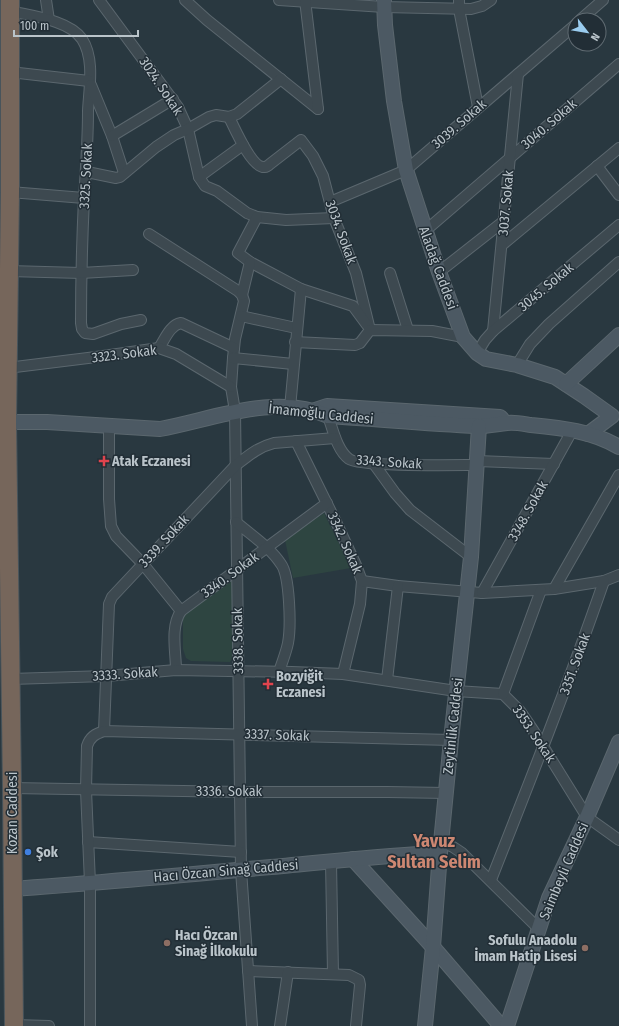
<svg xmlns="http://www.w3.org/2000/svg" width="619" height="1026" font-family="'Fira Sans Condensed',sans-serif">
<rect width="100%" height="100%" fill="#293840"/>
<!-- green -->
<g fill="#2e4541">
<polygon points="324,513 351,568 293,578 285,540"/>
<polygon points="233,572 232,659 230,662 191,661 186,658 183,649 183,619 186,613"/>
</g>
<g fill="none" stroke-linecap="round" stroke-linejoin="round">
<defs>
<g id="street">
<polyline points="46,0 49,20"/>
<polyline points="99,0 178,107 188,129 199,177 205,186 217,191 247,213 257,217 286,220 334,218"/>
<polyline points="185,0 207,20 318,109"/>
<polyline points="279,0 384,7 471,9 482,6 491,0"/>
<polyline points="305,0 318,109"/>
<polyline points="459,0 459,9 478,107"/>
<path d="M10,11C31,16 69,20 82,39C95,59 89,89 88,111C88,140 86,169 84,199C82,240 81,282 81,323L82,329L85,333L93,334L121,324L141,320"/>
<polyline points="580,20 603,0"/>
<polyline points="10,72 89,81"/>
<polyline points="91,85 112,136 124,173"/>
<path d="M229,117C234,127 252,169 265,167C266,167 269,165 270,164L301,140L313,156L323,176L334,218L356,273L370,330"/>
<polyline points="112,136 173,99"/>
<polyline points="597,166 619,195"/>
<polyline points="87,172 116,178 120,177 156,147 174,135 188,129 209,117 216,115 229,117 237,114 281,79"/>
<polyline points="199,177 243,145"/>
<polyline points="10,192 84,198"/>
<polyline points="330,202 406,170 575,25"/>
<polyline points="257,217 238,253 250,262 301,289 353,306 367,325"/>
<polyline points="425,231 619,64"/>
<polyline points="149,234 238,291 242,295 244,301 235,339 233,358 231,387 235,411 241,870 252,1026"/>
<polyline points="502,245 619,148"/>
<polyline points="9,271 81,273 133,270"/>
<polyline points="439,272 504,221"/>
<polyline points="390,273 408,330"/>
<polyline points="242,295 250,262"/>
<polyline points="241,316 296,328"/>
<polyline points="493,331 518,74"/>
<polyline points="295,342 355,345 360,343 370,330 432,331 463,337"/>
<path d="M159,348C165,339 170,325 181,323L234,348"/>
<polyline points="477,353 485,340 493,331 619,225"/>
<polyline points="233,358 293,364"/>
<polyline points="517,365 530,344 549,324 619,262"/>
<polyline points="7,368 96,357 159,348 176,354 231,387"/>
<polyline points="290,408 301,289"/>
<path d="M328,416C333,430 337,450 349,459C360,467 458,465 477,465"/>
<polyline points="109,426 109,499 111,526 116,536 143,564 181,611"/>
<polyline points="296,441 337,524 356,565 362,581 360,604 343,674"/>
<polyline points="477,461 554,464"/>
<polyline points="374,464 395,493 410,510 471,557"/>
<path d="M236,522C251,535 270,547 281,564C290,576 291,627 288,643C286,653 282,662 279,672"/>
<polyline points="362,581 398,586 482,593 554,589 604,581 619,575"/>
<polyline points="554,589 619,475"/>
<polyline points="482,593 573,429"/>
<path d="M176,670C176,652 170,627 181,611L327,503"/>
<polyline points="11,679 106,676 176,670 292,672 343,674 456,691 503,694 520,711 533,730 587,817 619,840"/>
<polyline points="387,680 398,586"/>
<polyline points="503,694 541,590"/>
<path d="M104,731L109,604L112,597L235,466C248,456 258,447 274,443L335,438"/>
<polyline points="12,788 240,792 388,792 446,793"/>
<polyline points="88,842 241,852"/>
<polyline points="441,842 453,847 462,853 539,929"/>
<polyline points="331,862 333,974"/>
<path d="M491,880C530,781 569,682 604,581"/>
<polyline points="248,971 349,975 359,980 360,985 356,1026"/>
<polyline points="14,1025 49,1026"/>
<path d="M90,1026V883L86,790L87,746C90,737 95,734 104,731L451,740"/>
<polyline points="280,1026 288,972"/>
</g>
<g id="secondary">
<polyline points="384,0 385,25 394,101 406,170 439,272 463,337 477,353 486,359 517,365 555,377 584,396 612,416 588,434"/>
<polyline points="566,384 619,335"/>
<polyline points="315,410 327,406 500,417 502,419"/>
<path d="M0,425L7,422H47L160,429C214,419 274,393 328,416C378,419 427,424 477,426C488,426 497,424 507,423C515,422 524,424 531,425C562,428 592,431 619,447"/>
<polyline points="353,859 433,947 501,1026"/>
<path d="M12,889C99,883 185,875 271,867C328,862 384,855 440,853"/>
<polyline points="425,1026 433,947 440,853 451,740 471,557 479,426"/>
<polyline points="507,1026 549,898 587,817 619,742"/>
</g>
<polyline id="highway" points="10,0 10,192 7,422 12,788 14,1026"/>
</defs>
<!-- street casing -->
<use href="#street" stroke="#5b676e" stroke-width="12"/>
<!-- secondary casing -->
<use href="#secondary" stroke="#5b676e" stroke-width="16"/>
<!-- highway casing -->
<use href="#highway" stroke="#48545b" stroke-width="20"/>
<!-- street -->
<use href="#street" stroke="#3d4950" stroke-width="10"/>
<!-- secondary -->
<use href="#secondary" stroke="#4c5963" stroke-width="14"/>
<!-- highway -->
<use href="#highway" stroke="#76665b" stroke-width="18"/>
</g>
<!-- markers -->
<g fill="#e0444e" stroke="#222e36" stroke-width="1.5">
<path d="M102 455h4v4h4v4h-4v4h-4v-4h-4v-4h4z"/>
<path d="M266 678h4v4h4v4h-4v4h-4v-4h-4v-4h4z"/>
</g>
<circle fill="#3f7fe0" stroke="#222e36" stroke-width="1.5" cx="28" cy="852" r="4"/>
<g fill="#8d6e63" stroke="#222e36" stroke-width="1.5">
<circle cx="167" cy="943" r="4"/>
<circle cx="585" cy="948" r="4"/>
</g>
<g text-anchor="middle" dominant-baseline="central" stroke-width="3" stroke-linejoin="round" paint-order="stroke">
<!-- street labels -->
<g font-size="14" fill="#bac4ca" stroke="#222e36">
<text transform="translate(161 86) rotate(56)">3024. Sokak</text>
<text transform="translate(459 124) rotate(-41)">3039. Sokak</text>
<text transform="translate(549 124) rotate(-41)">3040. Sokak</text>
<text transform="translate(86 176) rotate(-87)">3325. Sokak</text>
<text transform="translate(506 203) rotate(-85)">3037. Sokak</text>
<text transform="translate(341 232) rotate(70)">3034. Sokak</text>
<text transform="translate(438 268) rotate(70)">Aladağ Caddesi</text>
<text transform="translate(546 287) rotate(-40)">3045. Sokak</text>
<text transform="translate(124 354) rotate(-7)">3323. Sokak</text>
<text transform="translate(321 414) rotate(6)">İmamoğlu Caddesi</text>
<text transform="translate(389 462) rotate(4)">3343. Sokak</text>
<text transform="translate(528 511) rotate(-61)">3348. Sokak</text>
<text transform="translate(164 541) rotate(-47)">3339. Sokak</text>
<text transform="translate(345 543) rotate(66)">3342. Sokak</text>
<text transform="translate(230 575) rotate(-36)">3340. Sokak</text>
<text transform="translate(238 641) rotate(-91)">3338. Sokak</text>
<text transform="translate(575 664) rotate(-70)">3351. Sokak</text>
<text transform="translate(125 674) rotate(-4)">3333. Sokak</text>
<text transform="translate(453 726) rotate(-84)">Zeytinlik Caddesi</text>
<text transform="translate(534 734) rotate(56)">3353. Sokak</text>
<text transform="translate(277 735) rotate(2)">3337. Sokak</text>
<text x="229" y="791">3336. Sokak</text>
<text transform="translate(12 813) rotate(-90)">Kozan Caddesi</text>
<text transform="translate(226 871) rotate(-5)">Hacı Özcan Sinağ Caddesi</text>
<text transform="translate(564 871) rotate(-67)">Saimbeyli Caddesi</text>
</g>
<!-- poi labels -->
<g font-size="14" font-weight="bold" fill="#bac4ca" stroke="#222e36" text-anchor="start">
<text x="112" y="461">Atak Eczanesi</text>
<text x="276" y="676">Bozyiğit<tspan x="276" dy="16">Eczanesi</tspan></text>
<text x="36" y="852">Şok</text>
<text x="175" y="935">Hacı Özcan<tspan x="175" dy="16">Sinağ İlkokulu</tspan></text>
<text x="577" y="940" text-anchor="end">Sofulu Anadolu<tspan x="577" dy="16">İmam Hatip Lisesi</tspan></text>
</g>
<!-- district labels -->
<g font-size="18" font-weight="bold" fill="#cd8772" stroke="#222e36">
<text x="434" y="841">Yavuz<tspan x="434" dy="21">Sultan Selim</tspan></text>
</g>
</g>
<!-- north arrow -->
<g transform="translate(587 32) rotate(121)"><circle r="19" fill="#222e36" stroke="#5f6a71"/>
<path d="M0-3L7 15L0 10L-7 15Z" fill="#9accef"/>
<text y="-6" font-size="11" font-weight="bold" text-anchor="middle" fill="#bac4ca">N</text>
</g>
<!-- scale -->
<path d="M14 30v6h124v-6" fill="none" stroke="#bac4ca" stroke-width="2"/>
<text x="20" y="30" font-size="12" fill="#bac4ca" stroke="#222e36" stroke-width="3" paint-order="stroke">100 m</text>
</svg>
